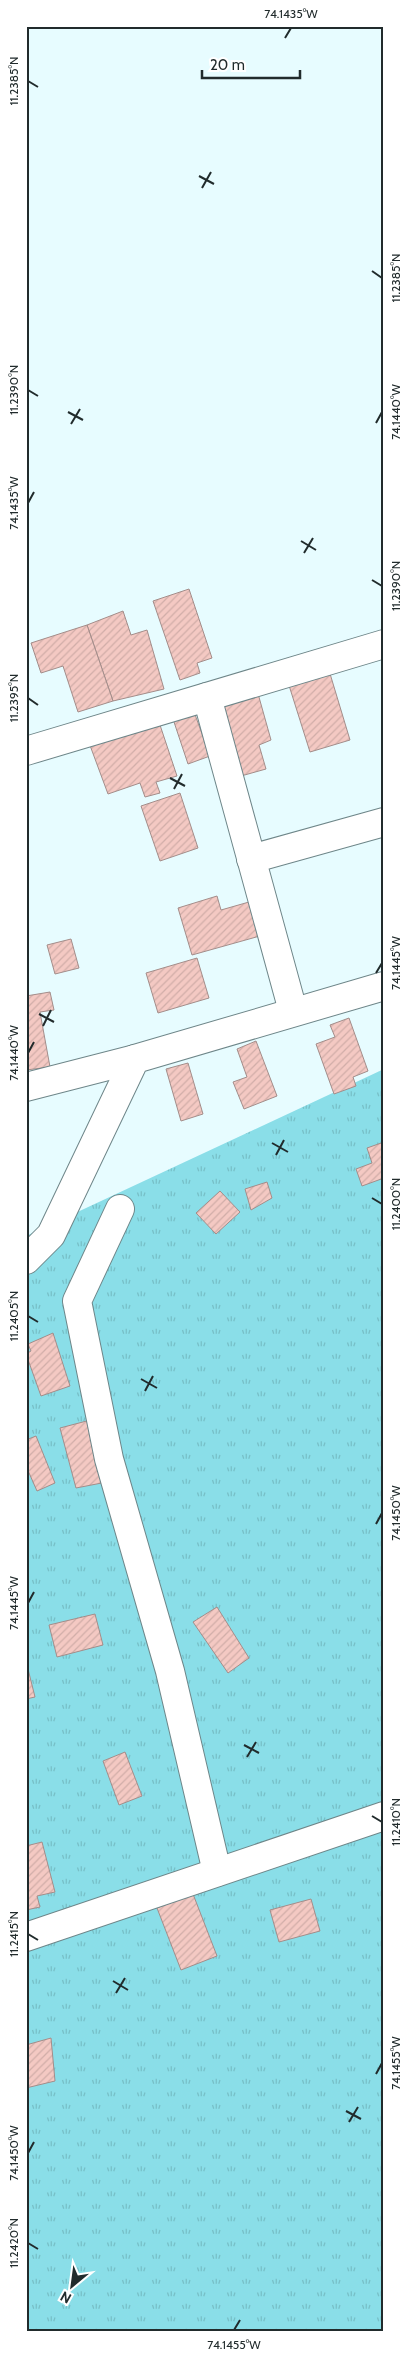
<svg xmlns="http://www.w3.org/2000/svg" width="410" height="2358" font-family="Cabin,sans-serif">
<defs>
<pattern id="grass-tufts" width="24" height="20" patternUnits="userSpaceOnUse" patternTransform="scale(1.25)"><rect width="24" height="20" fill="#8adee8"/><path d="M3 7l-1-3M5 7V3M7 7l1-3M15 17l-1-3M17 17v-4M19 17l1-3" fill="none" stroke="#77bfc7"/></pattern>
<pattern id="building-hatch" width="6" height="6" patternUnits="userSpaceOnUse" patternTransform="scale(1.25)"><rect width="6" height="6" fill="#f4c9c3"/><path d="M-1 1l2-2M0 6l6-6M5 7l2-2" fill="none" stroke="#d1ada8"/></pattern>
</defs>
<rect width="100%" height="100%" fill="#e7fcff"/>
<!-- grass -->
<polygon fill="url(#grass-tufts)" points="384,1069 384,2332 26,2332 26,1236"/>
<!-- building -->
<g fill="url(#building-hatch)" stroke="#a38d8a">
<polygon points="189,589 212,658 197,663 200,673 180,680 153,601"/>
<polygon points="123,611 131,635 147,630 164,689 113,701 87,625"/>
<polygon points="87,625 113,701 78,712 63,666 41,673 31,643"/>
<polygon points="328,667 350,740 310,752 287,679"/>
<polygon points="257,690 271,740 259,745 266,769 241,776 218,702"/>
<polygon points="193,709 210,756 188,764 172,716"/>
<polygon points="158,719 177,776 156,782 160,793 145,797 140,783 108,794 88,740"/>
<polygon points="180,793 198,848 160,861 141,806"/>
<polygon points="217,896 221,910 256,900 267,934 192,955 178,908"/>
<polygon points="71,939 79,968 55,974 47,945"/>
<polygon points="197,958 209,998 158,1013 146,973"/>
<polygon points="50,992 54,1010 40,1012 50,1067 26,1070 26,996"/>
<polygon points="349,1018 368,1071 353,1077 356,1086 334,1094 316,1044 335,1037 330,1025"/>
<polygon points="256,1041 277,1096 244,1109 233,1082 247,1077 237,1049"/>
<polygon points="188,1063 203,1114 181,1121 166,1069"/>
<polygon points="384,1142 384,1178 362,1186 356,1169 372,1163 367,1148"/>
<polygon points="267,1182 272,1198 251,1210 245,1189"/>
<polygon points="220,1191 240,1212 216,1234 196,1213"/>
<polygon points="53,1333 70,1386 41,1396 26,1354 31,1351 28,1344"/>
<polygon points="98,1418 112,1481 76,1488 60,1428"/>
<polygon points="36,1436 55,1483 37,1491 26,1466 26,1440"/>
<polygon points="217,1607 249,1658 228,1673 193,1622"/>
<polygon points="95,1614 103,1645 57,1657 49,1625"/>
<polygon points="26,1661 35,1697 26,1699"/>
<polygon points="125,1752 142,1796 119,1805 103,1761"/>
<polygon points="42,1842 55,1892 37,1896 40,1907 26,1910 26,1846"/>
<polygon points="193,1894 217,1956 181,1970 157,1908"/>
<polygon points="311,1899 320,1931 279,1942 270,1910"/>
<polygon points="51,2038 55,2081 26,2088 26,2045"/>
</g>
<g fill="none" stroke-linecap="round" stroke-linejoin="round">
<defs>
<g id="minor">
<polyline points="207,697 293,1011"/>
<polyline points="26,751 384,644"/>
<polyline points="251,859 384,822"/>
<polyline points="26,1087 135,1059"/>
<polyline points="120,1209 77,1301 109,1459 170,1671 217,1872"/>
<polyline points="26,1260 51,1235 135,1059 384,986"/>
<polyline points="26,1937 384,1816"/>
</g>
</defs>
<!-- minor casing -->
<use href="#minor" stroke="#6e8689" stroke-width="30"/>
<!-- minor -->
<use href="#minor" stroke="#fff" stroke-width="28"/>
</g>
<!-- ticks -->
<path fill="none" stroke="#212b2c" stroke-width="2" d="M285,38L291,28M28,81L38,87M199,176L214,184M202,188L211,172M372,271L382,278M28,390L38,396M68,412L83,420M376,423L382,412M71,424L80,409M28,503L34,492M301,541L316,550M304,553L313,538M372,580L382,586M28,698L38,705M170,778L185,786M174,789L182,774M376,973L382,963M39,1014L54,1022M43,1026L51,1010M28,1053L34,1042M272,1143L288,1152M276,1155L284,1140M372,1198L382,1204M28,1316L38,1322M141,1379L157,1388M145,1391L153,1376M376,1524L382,1513M28,1603L34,1592M244,1745L259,1753M247,1757L256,1742M372,1816L382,1822M28,1934L38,1940M113,1981L128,1990M116,1993L125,1978M376,2074L382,2063M346,2111L361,2119M349,2122L358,2107M28,2153L34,2142M28,2243L38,2249M234,2330L240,2320"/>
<!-- border -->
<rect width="410" height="2358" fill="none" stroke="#ffffff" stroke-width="55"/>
<!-- north arrow -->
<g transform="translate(72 2286) rotate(209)" stroke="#ffffff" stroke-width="4" paint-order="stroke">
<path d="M0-4L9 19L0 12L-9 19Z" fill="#212b2c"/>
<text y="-8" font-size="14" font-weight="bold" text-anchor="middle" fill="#212b2c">N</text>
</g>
<!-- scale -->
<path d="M202 70v8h98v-8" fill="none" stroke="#212b2c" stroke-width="2.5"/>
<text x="210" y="70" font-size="15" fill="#212b2c" stroke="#ffffff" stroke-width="4" paint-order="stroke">20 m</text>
<rect x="28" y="28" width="354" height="2302" fill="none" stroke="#212b2c" stroke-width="2"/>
<g font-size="12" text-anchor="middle" fill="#212b2c">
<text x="291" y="18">74.1435°W</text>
<text transform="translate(14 81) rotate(-90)" y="4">11.2385°N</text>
<text transform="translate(396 278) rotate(-90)" y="4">11.2385°N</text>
<text transform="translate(14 390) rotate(-90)" y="4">11.2390°N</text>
<text transform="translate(396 412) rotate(-90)" y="4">74.1440°W</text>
<text transform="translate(14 503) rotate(-90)" y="4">74.1435°W</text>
<text transform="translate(396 586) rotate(-90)" y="4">11.2390°N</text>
<text transform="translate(14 698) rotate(-90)" y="4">11.2395°N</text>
<text transform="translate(396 963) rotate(-90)" y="4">74.1445°W</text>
<text transform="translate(14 1053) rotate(-90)" y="4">74.1440°W</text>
<text transform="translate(396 1204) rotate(-90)" y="4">11.2400°N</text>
<text transform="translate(14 1316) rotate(-90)" y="4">11.2405°N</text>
<text transform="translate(396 1513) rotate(-90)" y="4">74.1450°W</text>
<text transform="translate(14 1603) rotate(-90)" y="4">74.1445°W</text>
<text transform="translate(396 1822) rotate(-90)" y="4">11.2410°N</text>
<text transform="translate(14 1934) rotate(-90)" y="4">11.2415°N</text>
<text transform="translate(396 2063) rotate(-90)" y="4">74.1455°W</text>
<text transform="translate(14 2153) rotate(-90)" y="4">74.1450°W</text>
<text transform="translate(14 2243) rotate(-90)" y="4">11.2420°N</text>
<text x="234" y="2349">74.1455°W</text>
</g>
</svg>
